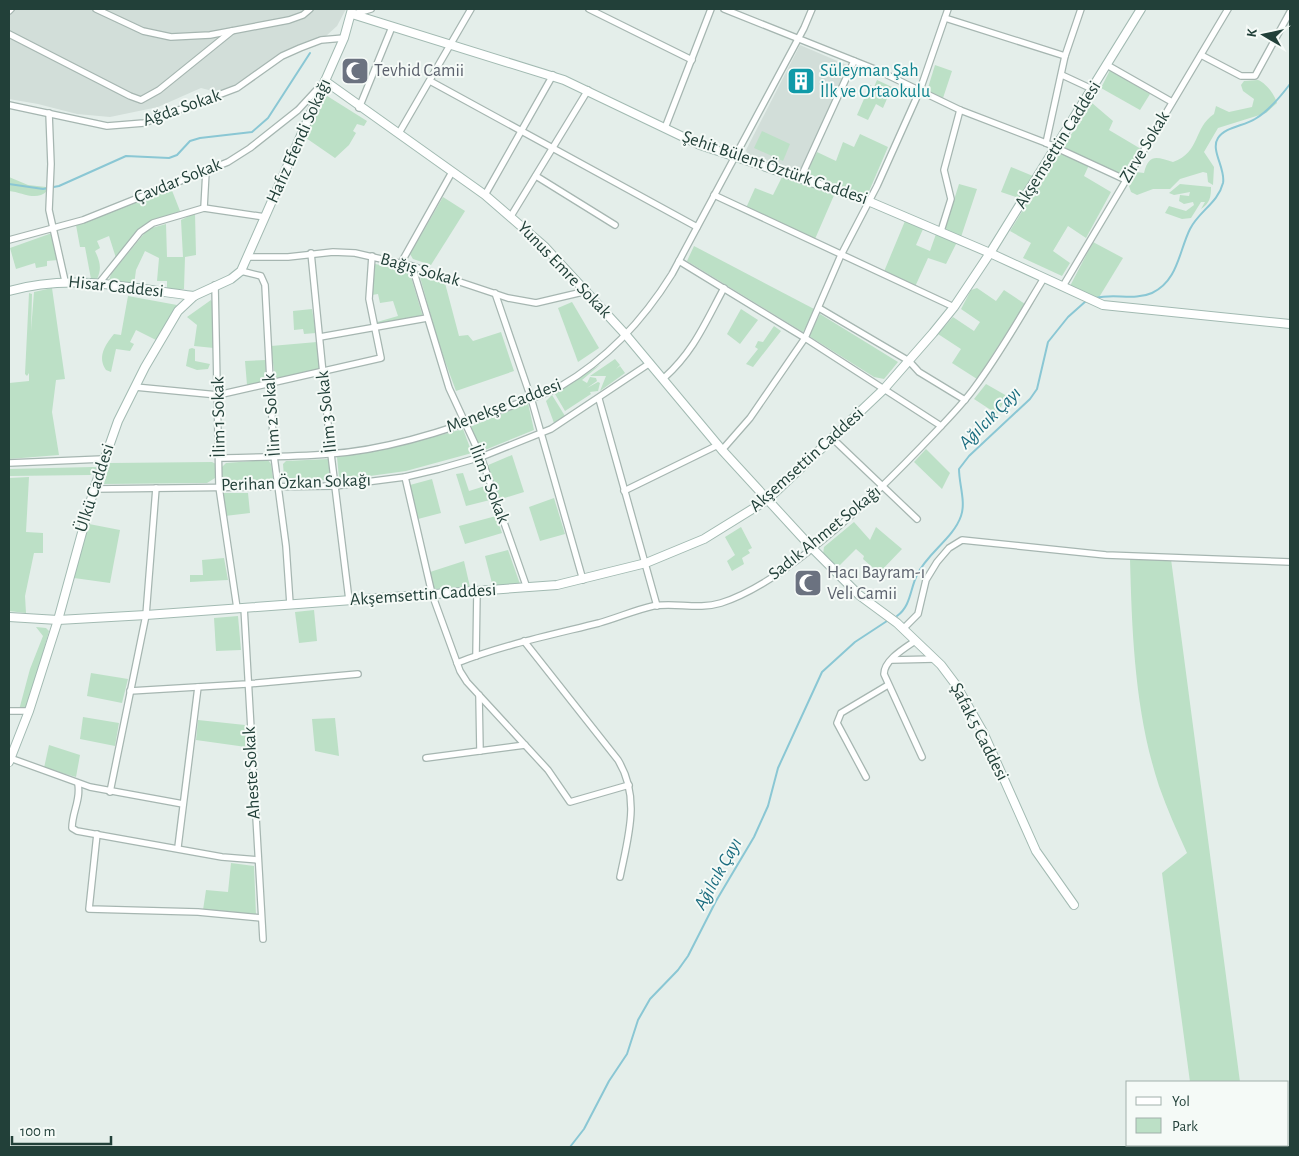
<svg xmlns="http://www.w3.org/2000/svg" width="1299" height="1156" font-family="'Alegreya Sans',sans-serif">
<rect width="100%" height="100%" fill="#e4eeea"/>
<!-- built -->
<g fill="#d2ded9">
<polygon points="9,9 346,9 337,26 326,36 283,53 231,87 216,92 201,88 158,107 110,117 77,114 38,104 9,99"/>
<polygon points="800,45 849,66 800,172 748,156 746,150"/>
</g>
<!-- green -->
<g fill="#bce0c6">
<polygon points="935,65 952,71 943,98 927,91"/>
<polygon points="1110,70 1150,94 1140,110 1101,88"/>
<polygon points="877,80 892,87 883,108 876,104 868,120 857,115 870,85 874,87"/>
<path d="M1258,80C1266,83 1275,95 1277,103L1266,113L1218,128L1204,152L1214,167L1213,185L1208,182L1207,173L1203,172L1180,179L1170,189H1153L1137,195L1131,192L1129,186L1136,172L1144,173C1149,152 1158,158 1173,162C1201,152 1193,128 1214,114L1216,106L1229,112L1252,107L1254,99L1243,91L1241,85L1244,81Z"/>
<polygon points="324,94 367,121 364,126 357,124 353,131 356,133 349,145 335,158 306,138"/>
<polygon points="1092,103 1113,121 1109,130 1141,149 1122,177 1061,150"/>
<polygon points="762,131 790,144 783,161 754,148"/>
<polygon points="860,134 888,147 867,196 806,173 817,152 836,161 843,142 854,147"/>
<polygon points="1059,151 1089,165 1084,176 1111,192 1086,238 1068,226 1053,251 1070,263 1062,276 1023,258 1031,243 1010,231"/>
<polygon points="1011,167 1033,176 1019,198 1001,192"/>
<path d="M9,177L28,185L46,187L47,191C36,202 22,192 9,191Z"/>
<polygon points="782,177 835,193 815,239 746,208 755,188 773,195"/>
<polygon points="959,184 977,189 961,237 945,229"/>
<path d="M1180,184L1211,187C1211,197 1210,203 1201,209L1205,202H1201L1191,218L1182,219L1165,213L1169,206L1186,211L1194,205L1193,202L1184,204L1179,201L1180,195L1189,196L1190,192L1174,195L1169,193Z"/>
<path d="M171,188L180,211L144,225L116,258L109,236L97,241L100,248L95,251C100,261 102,269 97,279H91L85,247H80L76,225Z"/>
<polygon points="443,197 465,211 431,265 413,259 410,254"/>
<polygon points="195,213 196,255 185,257 184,289 167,289 167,281 157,281 159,258 145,251 136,270 134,285 109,280 111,274 148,229 166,224 167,257 183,257 181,220"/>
<polygon points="905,221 923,229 916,245 930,251 936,234 957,242 946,264 928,258 914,289 883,274"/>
<polygon points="52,233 58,260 47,261 47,266 36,268 35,263 16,269 10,248"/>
<polygon points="1093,242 1123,258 1098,299 1070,286"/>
<polygon points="694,246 816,310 803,332 687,261"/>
<polygon points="375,264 409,270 423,317 378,327 377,322 398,316 393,301 380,303 378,294 372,295"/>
<polygon points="420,277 445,283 459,336 468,335 473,341 501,332 514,371 456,391 439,345"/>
<polygon points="52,288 65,379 56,380 52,412 59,455 9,459 9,383 29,381 29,373 27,376 25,374 29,293 32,294 31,331 34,292"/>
<polygon points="977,288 996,301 1004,290 1025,304 977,379 952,363 961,349 938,334 953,317 974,331 980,322 961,309 971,290"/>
<path d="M128,296L177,305L156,340L136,330L130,342L134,344L130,351L116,349L111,372L106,370C97,357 105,345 114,334L121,335Z"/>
<polygon points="211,300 213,304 214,348 194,346 197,325 187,317"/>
<polygon points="572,302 599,348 578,362 558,308"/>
<polygon points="312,309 316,333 304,334 303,329 294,330 293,311"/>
<polygon points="741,309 758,320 740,344 727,334"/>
<polygon points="820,314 898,362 884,379 874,377 809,336"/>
<polygon points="774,326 781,331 753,367 746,364 758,349 755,347 758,341 763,342"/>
<polygon points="317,342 320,370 275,379 271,346"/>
<polygon points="192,348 195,349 195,361 210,364 208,369 197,370 186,366 189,349"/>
<polygon points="615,359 620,365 616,369 620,366 625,373 600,391 606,376 590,376"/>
<polygon points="266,360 267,381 247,385 245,361"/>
<polygon points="601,364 582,380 587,383 590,377 596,378 597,381 587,388 598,382 600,383 598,391 590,392 591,394 565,411 555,394"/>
<polygon points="986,384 1007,396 997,414 974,399"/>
<polygon points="552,395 565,416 554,423 546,401"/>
<polygon points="528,403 534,430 480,452 470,427"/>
<polygon points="463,429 472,453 406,471 341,480 339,478 337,457 400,446"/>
<polygon points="926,449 950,473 942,489 914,462"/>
<polygon points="512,455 524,492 498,500 486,466"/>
<polygon points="328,459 331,475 328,480 290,481 284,476 283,464 286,461"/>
<polygon points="268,460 271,464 273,478 269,482 227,483 222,479 222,467 226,463"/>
<polygon points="212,462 216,464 215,478 207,483 104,484 110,463"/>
<polygon points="92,467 96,467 97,471 90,475 9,476 9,469"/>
<polygon points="463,473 469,491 485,486 490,500 466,506 456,474"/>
<polygon points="29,477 26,532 43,533 43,553 34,553 25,596 26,613 9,611 9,478"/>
<polygon points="432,479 441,513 418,519 410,485"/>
<polygon points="222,493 248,493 250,513 225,516"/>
<polygon points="554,498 565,534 540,541 529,507"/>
<polygon points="496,516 502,533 465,544 459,526"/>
<polygon points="854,522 870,540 876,527 902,549 879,573 863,559 864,556 856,549 837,568 823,554 824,547"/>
<polygon points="89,524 120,530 110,583 74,578"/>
<polygon points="741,527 752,548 748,550 750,553 742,558 744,564 732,571 727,561 735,555 725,537"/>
<polygon points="508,550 520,584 493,587 485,556"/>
<polygon points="224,558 228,580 190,582 190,575 203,575 202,560"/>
<path d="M1130,559H1171L1240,1082H1190L1162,873L1187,853C1177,831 1167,809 1159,786C1135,713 1132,635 1130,559Z"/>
<polygon points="464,561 470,587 434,589 430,572"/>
<polygon points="314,610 317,641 299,643 295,612"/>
<polygon points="238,616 241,650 216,651 214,618"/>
<polygon points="36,627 46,628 49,631 27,709 19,710 30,669 43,636"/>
<polygon points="91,673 128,679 122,703 87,696"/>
<polygon points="83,717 119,723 115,746 80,739"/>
<polygon points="335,718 339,756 315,751 312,719"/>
<polygon points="198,720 245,725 246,747 196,740"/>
<polygon points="49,745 80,755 76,777 44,768"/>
<polygon points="231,863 254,866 256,915 203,910 206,890 228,892"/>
</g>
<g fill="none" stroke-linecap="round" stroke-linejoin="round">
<!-- stream -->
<g stroke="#8ac7d4" stroke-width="2">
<polyline points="9,184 43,189 59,186 126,156 169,158 177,155 190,141 200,138 252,132 268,118 310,53"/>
<path d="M1096,298C1114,293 1134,301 1152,293C1178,281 1179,251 1190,229C1199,211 1218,203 1223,183C1226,169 1210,150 1218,138C1225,127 1244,126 1255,119C1269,111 1281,96 1290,84"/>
<path d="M897,616C911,606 910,589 917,575C927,553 953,539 961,516C966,502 959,484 959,469L969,456L1030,399L1037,389L1048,342L1068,317L1086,301"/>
<polyline points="570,1147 584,1129 609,1081 627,1054 638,1020 650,999 678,970 688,956 716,901 754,837 768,806 778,768 822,672 855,642 887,621"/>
</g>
<defs>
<g id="street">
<polyline points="96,9 143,31 171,37 210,35 289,20 303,15 310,9"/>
<polyline points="589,9 692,60"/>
<polyline points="724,9 877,70 960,110 1046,143 1126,180"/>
<polyline points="9,11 11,9"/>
<polyline points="354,14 371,9"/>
<polyline points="945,18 1065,56"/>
<polyline points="9,34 130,96 141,100 159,90 232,31"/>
<polyline points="1201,55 1241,76 1255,76 1290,12"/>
<polyline points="1107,65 1172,102"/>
<polyline points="1062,75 1092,89"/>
<polyline points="430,81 697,227"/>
<polyline points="9,105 107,126 144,123 237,88 282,56 300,48 321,40 344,38"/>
<polyline points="359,108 392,27"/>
<polyline points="49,113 51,164 49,210 65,281"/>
<polyline points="665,128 711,9"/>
<polyline points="399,133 471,9"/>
<polyline points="1046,143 1065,56 1081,9"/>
<polyline points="536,176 615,225"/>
<polyline points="801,177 854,61"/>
<polyline points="485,195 553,75"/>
<polyline points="714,195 954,307"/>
<polyline points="204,208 206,171"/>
<polyline points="511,216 588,90"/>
<polyline points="941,231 951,199 944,170 960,110"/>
<polyline points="9,240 83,220 228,162 250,148 298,110 322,84"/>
<polyline points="311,253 331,454 349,600"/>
<polyline points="249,257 288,257 333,252 355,253 412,266 508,298 536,303 587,291"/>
<polyline points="679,261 805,338 941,426"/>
<polyline points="401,263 452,172"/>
<polyline points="412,266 449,388 481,457 527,588"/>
<polyline points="241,271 261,276 265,285 274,456 286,546 290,604"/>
<polyline points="100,282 140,232 153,223 204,208 265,217"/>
<polyline points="215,285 219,487 237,608"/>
<polyline points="1063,286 1228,9"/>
<polyline points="495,293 531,398 583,580"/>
<polyline points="819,308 909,361 919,372 965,400"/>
<polyline points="320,337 427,318"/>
<path d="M664,378C694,351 705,323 724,288"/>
<polyline points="135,387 218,395 381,358 369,299 372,256"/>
<polyline points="599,399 657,606"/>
<polyline points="832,438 917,519"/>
<polyline points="722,450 750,418 805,338 841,255 877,186 920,90 948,9"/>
<path d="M219,458C256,457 293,457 329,454C391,450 459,427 516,404C531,398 547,394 561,386C607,359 644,319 672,274L804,28L812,9"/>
<polyline points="9,463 103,459"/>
<polyline points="405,477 432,594 460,671 467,682 548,770 570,802 629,785"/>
<polyline points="94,489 335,486 405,477 439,469 481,457 551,429 650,363"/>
<polyline points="624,491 718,445"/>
<polyline points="244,607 263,939"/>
<polyline points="903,629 918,614 926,580 937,562 949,548 962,540 1106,555 1290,562"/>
<path d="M524,641L618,760C641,798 628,837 620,877"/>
<path d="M915,641C905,648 884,660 884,674L922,757"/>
<polyline points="476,656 477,591"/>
<polyline points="892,660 935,659"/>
<path d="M457,663C503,645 551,635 599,623C617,618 635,610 653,606C675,602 698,610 721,603C787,582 874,496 922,446C940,427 960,408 975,387C1001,352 1022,314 1044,278"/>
<polyline points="130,691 247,684 358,674"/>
<polyline points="479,695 480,751"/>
<polyline points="9,711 29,711"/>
<polyline points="10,758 90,787 183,804"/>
<polyline points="426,758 525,745"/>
<polyline points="866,777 837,723 841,713 888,685"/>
<path d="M78,784C81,800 72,812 72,828L77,831L222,857L258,860"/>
<polyline points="110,792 146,615 156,488"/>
<polyline points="97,834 89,909 198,912 261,918"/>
<polyline points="178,847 198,687"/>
</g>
<g id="secondary">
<polyline points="352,14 564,80 700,145 868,201 990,253 1103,305 1290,324"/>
<polyline points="325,81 485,195 544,246 626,335 722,450 812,548 859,595 897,623 941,665 956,685 983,732 1036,851 1074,905"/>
<path d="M9,291C73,273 130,288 194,296"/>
<polyline points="9,617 58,620 146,615 557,585 646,563 704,539 767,500 884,389 933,333 954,307 990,253 1141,9"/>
<polyline points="9,762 29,711 58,620 94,489 118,421 145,367 178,311 194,296 231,279 241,271 344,38 352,9"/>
</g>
</defs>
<!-- street casing -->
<use href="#street" stroke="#a6b6b1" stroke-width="8"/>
<!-- secondary casing -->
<use href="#secondary" stroke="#a2bab2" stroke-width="10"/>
<!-- street -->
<use href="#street" stroke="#fff" stroke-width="5.5"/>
<!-- secondary -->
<use href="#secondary" stroke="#fff" stroke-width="8"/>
</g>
<!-- icons -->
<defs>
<symbol id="mosque-square" viewBox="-11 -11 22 22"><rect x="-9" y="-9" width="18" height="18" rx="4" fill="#6b7280" stroke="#f5faf7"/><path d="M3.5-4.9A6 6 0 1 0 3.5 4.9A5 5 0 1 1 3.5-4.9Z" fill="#fff"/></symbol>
<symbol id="building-square" viewBox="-11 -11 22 22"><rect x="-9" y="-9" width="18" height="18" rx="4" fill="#0f9aa8" stroke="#f5faf7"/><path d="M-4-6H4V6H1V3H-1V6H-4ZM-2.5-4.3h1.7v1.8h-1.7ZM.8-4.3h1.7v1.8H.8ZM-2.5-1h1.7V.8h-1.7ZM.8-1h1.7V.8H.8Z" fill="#fff"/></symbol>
</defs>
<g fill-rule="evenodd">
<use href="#mosque-square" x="339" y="55" width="32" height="32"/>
<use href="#building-square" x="785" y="65" width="32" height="32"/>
<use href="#mosque-square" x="792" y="567" width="32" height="32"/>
</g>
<g text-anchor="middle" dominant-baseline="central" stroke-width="4" stroke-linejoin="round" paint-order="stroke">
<!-- worship labels -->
<g font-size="18" fill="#5b616d" stroke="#f5faf7" text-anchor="start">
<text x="374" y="71">Tevhid Camii</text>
<text x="827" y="573">Hacı Bayram-ı<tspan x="827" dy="21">Veli Camii</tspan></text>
</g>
<!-- culture labels -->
<g font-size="18" fill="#0d838f" stroke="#f5faf7" text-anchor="start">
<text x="820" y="71">Süleyman Şah<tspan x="820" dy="21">İlk ve Ortaokulu</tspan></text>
</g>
<!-- street labels -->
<g font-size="18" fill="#224039" stroke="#f5faf7">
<text transform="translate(182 108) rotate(-19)">Ağda Sokak</text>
<text transform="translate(299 141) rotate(-66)">Hafız Efendi Sokağı</text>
<text transform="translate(1058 145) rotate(-58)">Akşemsettin Caddesi</text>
<text transform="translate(1145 147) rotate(-59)">Zirve Sokak</text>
<text transform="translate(775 168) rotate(19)">Şehit Bülent Öztürk Caddesi</text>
<text transform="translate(178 181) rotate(-22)">Çavdar Sokak</text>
<text transform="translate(420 270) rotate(16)">Bağış Sokak</text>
<text transform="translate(564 270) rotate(46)">Yunus Emre Sokak</text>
<text transform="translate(116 287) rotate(6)">Hisar Caddesi</text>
<text transform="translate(504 406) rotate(-21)">Menekşe Caddesi</text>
<text transform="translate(327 412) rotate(-96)">İlim 3 Sokak</text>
<text transform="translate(272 415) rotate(-94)">İlim 2 Sokak</text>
<text transform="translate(219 417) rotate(-91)">İlim 1 Sokak</text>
<text transform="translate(807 460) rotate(-42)">Akşemsettin Caddesi</text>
<text transform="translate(296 483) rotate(-2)">Perihan Özkan Sokağı</text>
<text transform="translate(489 484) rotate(69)">İlim 5 Sokak</text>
<text transform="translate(95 488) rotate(-72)">Ülkü Caddesi</text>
<text transform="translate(825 533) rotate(-39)">Sadık Ahmet Sokağı</text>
<text transform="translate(423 595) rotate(-4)">Akşemsettin Caddesi</text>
<text transform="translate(979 732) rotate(63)">Şafak 5 Caddesi</text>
<text transform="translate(252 773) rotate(-93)">Aheste Sokak</text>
</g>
<!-- water labels -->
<g font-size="19" font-style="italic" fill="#1a6c7f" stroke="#f5faf7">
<text transform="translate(990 418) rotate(-45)">Ağılcık Çayı</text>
<text transform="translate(718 874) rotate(-61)">Ağılcık Çayı</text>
</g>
</g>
<!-- border -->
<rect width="1299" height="1156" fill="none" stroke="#224039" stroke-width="20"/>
<!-- legend -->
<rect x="1126" y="1081" width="162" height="65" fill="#f5faf7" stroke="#a1b0ab"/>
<rect x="1136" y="1097" width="25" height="8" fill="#ffffff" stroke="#a1b0ab"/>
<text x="1172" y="1106" font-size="15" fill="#224039">Yol</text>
<rect x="1136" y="1118" width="25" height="15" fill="#bce0c6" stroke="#a1b0ab"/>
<text x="1172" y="1131" font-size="15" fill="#224039">Park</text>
<!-- north arrow -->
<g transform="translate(1264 35) rotate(279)" stroke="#f5faf7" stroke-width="4" paint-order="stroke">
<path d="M0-4L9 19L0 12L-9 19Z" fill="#224039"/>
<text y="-8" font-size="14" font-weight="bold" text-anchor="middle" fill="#224039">K</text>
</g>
<!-- scale -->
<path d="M12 1136v8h99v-8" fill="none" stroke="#224039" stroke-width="2.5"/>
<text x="20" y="1136" font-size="15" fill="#224039" stroke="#f5faf7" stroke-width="4" paint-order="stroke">100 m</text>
</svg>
